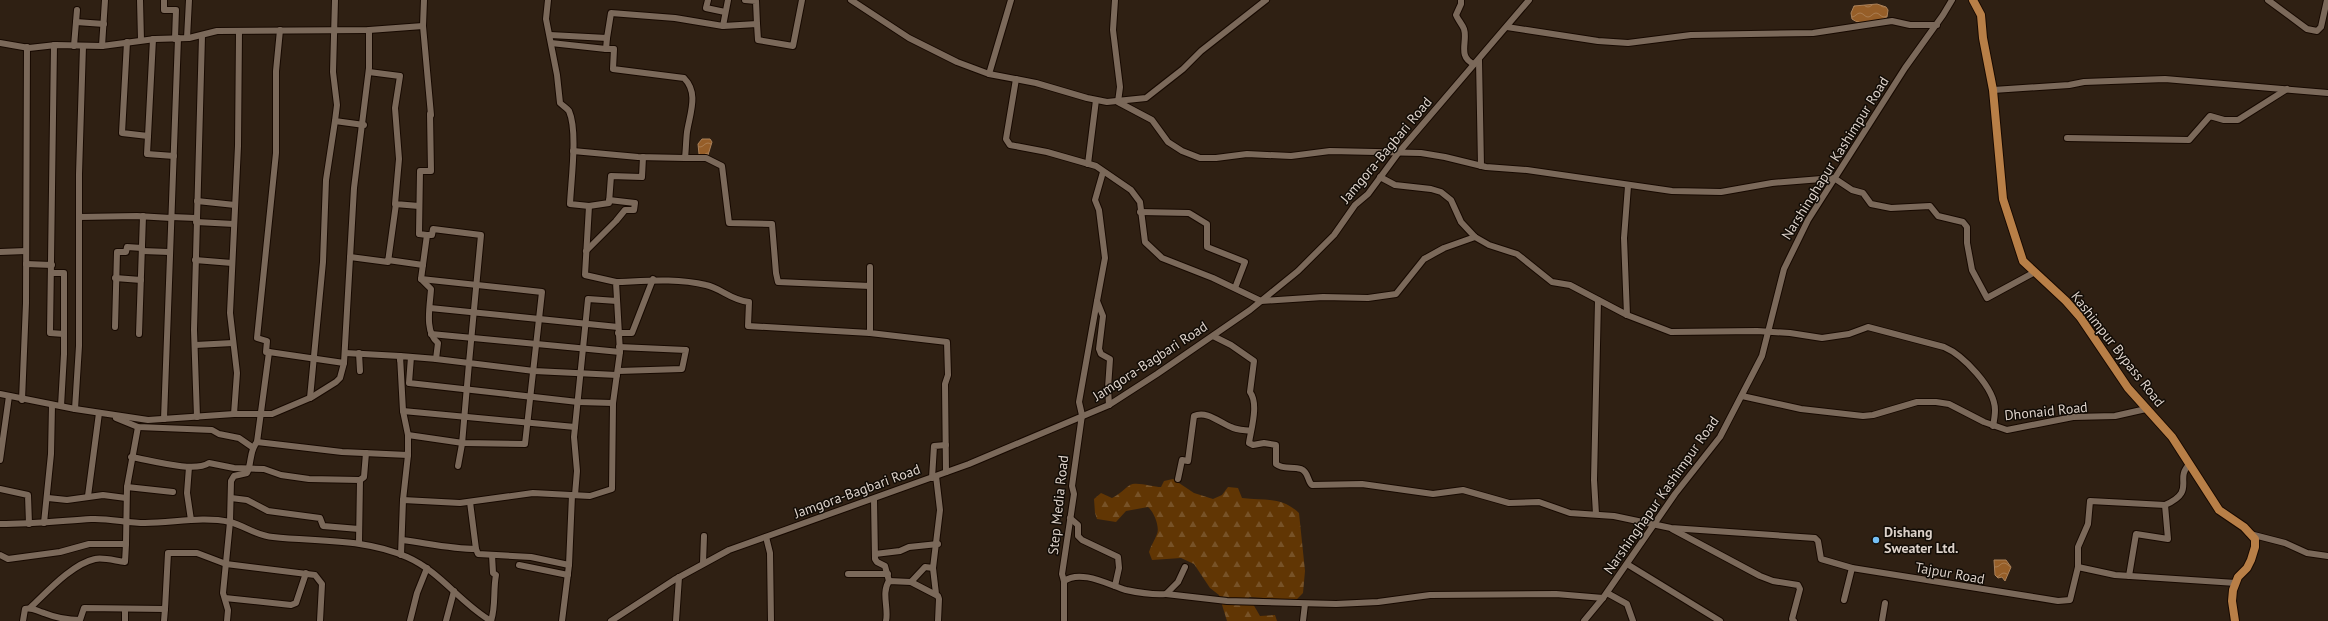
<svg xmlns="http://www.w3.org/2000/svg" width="2328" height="621" font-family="'PT Sans',sans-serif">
<defs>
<pattern id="forest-firs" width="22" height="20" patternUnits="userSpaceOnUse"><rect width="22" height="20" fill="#613604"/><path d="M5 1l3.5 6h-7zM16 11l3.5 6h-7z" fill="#775227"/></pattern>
<pattern id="water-waves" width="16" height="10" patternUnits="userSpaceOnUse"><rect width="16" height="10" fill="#965e28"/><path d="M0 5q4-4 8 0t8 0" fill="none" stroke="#a97c50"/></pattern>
</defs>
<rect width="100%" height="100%" fill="#2f2013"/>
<!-- forest -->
<path fill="url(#forest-firs)" d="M1173,479L1194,493L1213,499L1222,495L1228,487L1238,488L1242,498C1264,501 1281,496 1299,513L1305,571L1303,593L1296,600L1249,597L1260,616L1275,615L1277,621H1227L1219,595L1210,588L1194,564L1181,558L1152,560L1149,552C1151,545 1155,540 1157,534C1160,527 1154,512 1148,507L1126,511L1116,522L1097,519L1095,513L1094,499L1101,493L1112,498C1120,494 1125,488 1130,485C1136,481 1153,487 1161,487L1164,481Z"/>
<!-- water -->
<g fill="url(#water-waves)" stroke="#ab8159">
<path d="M1877,4L1886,7L1888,10L1887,17C1879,22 1860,26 1852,19L1851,13L1854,6Z"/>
<polygon points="702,139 710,139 712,142 708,155 705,157 699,154 698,144"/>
<polygon points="2006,560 2011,567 2005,581 2002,577 1998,578 1995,575 1994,560"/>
</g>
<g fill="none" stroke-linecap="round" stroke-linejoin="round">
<defs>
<g id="minor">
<polyline points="140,0 141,40"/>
<polyline points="164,0 164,10 176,10 175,39"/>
<polyline points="335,0 333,72 337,105 335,121 364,125"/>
<polyline points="708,0 706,8 725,12"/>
<polyline points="745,0 756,1 757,24"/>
<polyline points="851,0 909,38 957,62 989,74 1036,83 1087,98 1107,102 1146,98 1183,69 1201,51 1266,0"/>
<polyline points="1115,0 1113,30 1120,87 1118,102 1152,120 1168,142 1182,151 1200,158 1216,158 1247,154 1291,156 1330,151 1421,153 1445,157 1486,167 1527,170 1672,191 1721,192 1772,183 1834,178 1852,190 1863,193 1871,204 1891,208 1930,206 1938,216 1963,222 1967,227 1967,243 1972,270 1987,298 2035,272"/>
<path d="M1461,0V4L1456,15C1458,20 1462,24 1464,29C1468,41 1457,57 1474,64"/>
<polyline points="2268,0 2307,29 2317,31 2321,27 2327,0"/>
<polyline points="76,22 104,24"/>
<polyline points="423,26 424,0"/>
<polyline points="723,26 728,0"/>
<polyline points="1507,27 1598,41 1628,43 1691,35 1813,33 1892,21 1910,25 1937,25"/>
<polyline points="550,35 607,38 611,13 675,18 723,26 757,24 758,40 793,46 802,0"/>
<polyline points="187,38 189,0"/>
<polyline points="127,42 122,133 148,136 147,154 174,156"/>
<polyline points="0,43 29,48 56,45 102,46 155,39 189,38 217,31 369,30 423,26 431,115"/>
<polyline points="551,43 606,49"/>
<polyline points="54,45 50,333 64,334"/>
<polyline points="74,46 77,10"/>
<polyline points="102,46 105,0"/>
<polyline points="1479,60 1481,166"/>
<polyline points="369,72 400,76 395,108 399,159 395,204 419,206"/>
<polyline points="989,74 1011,0"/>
<polyline points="1016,79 1006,139 1010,145 1047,152 1096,166 1131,190 1140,202 1145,242 1162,258 1213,278 1261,301 1323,297 1368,298 1396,294 1424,259 1444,248 1475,237"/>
<polyline points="1993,90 2069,85 2084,82 2165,79 2328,93"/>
<path d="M430,114L431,171H420L419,234L427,235L421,279L431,289C430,306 424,332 438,343L436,359L469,363L462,444L458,466"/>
<polyline points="148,136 153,39"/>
<polyline points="2067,138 2189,140 2210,116 2224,120 2238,120 2287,89"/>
<path d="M573,151L638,157L685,158C686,149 686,140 687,132C690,113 699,93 684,78L613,69L614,49H606L607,38"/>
<polyline points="685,158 706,158 722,166 729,223 772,224 776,273 778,282 870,286"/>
<polyline points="1088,164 1096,100"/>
<polyline points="1103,172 1095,200 1099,210 1105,258 1097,301 1103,316 1099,349 1101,354 1110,359 1108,388 1109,405"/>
<path d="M1380,177L1395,185L1431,189L1441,192L1451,200L1461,222L1475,237L1489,245L1517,254L1552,282L1570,285L1627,315L1671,332L1757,331L1790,333L1822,338L1849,334L1868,327L1944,347C1963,355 1995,388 1995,410C1995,415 1994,421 1993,426"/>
<polyline points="197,201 235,205"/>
<polyline points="589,206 609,203 611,176 642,177 643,157"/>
<polyline points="1140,212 1189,213 1207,224 1207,247 1245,262 1235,288"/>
<polyline points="79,217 137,216 171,218"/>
<polyline points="171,217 196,218"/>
<polyline points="196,222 234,224"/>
<polyline points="427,235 432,235 433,229 481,235 469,363 534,371 617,375"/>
<polyline points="142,251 169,252"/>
<polyline points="586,251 616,221 625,210 634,210 635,203 609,200"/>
<polyline points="0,252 26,251"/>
<polyline points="350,257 388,262 396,204"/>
<polyline points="195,260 232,263"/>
<polyline points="388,260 423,265"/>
<polyline points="26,264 52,265"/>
<polyline points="870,267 870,333 947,342 948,375 945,384 946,472"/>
<polyline points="52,273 64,273 64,354 61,406"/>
<polyline points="115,278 141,280"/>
<path d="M616,282C646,281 676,278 706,285C721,288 730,300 749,302L748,326L870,333"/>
<polyline points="430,308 618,327"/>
<polyline points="1627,315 1624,238 1628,186"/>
<polyline points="115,327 117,252 126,252 127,247 142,248"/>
<polyline points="618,333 632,333 653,279"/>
<polyline points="139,334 143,216"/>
<polyline points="431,334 620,352"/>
<path d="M1213,336L1231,345L1254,361L1250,392C1259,404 1251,429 1249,443L1253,445L1264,443L1276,445V464C1283,470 1293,466 1301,469C1309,472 1307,481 1312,485L1362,484L1433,494L1463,490L1509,503L1539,502L1570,513L1614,516L1671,528L1815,538L1818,541L1821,559L1852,568L2058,601L2070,600L2078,567L2115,575L2236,583"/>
<polyline points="195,345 233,343"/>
<polyline points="269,352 266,352 267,341 257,338 276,153 276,71 280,30"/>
<polyline points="345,353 400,356 400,360"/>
<polyline points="359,353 360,371"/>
<polyline points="411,357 409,383 578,402 613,403"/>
<polyline points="618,371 682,369 686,350 619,347"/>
<polyline points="0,394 75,409 148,420 234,414 272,414 312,397 336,382 340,378 344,363 354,188 369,68 369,30"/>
<polyline points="1742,396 1801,409 1863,416 1873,415 1917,402 1936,402 1949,404 1984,422 2007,430 2073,417 2115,416 2146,409"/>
<polyline points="310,398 323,262 326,180 335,121"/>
<polyline points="22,400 26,303 27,47"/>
<polyline points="75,409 79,346 79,174 83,46"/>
<polyline points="403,411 575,427"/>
<polyline points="234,414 237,373 230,313 238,146 239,32"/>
<polyline points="197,417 194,330 202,36"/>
<polyline points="116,418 138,427 212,430 219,434 239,438 252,447"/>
<polyline points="164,419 178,38"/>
<polyline points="408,435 463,443 525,444 542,292 421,279"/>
<polyline points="257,442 342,452 408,455 408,435 403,411 400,356 437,359"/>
<path d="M131,457C150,460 194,473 209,463L234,468L264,469L281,475L309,479L360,480L359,543"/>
<polyline points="0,460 9,396"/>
<polyline points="189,467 187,493 191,520"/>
<polyline points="932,478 934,446 946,445"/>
<path d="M1178,479L1182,460L1188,461L1194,416C1207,410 1220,423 1231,427C1237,430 1244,430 1250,431"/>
<polyline points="360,480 364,477 366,453"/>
<polyline points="127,487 173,492"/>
<polyline points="0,489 28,495 29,524"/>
<polyline points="575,495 577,471 574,437 588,299 617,301"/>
<polyline points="88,496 99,413"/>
<polyline points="48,498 67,500 103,495 126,498"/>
<polyline points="231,498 247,500 268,511 320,518 323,526 359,529"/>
<polyline points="874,499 875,559 877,562 885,566 889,581"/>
<path d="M403,500L460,503L533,493L590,496L612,489L613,403L620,352L616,282L585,275L589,206L570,204C571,181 578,131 569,111C567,108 563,106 560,103L557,75L546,19L548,0"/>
<polyline points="470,502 476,549"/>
<polyline points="1596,514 1594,480 1598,300"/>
<polyline points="1070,518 1078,525 1078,536 1082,540 1118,557 1119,568 1115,586"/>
<polyline points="44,523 51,454 52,405"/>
<path d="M0,524C31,524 60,521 91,519C109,518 127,523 145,523C173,523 202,516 230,522C245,526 257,536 273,537C318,542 364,538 407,557C441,572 459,602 491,621"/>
<polyline points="1672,529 1760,576 1773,581 1798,585 1800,589 1792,619 1794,621"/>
<polyline points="2250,534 2285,543 2307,553 2328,556"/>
<polyline points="766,537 770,553 771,621"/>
<path d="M402,540C426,543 451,549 476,549L478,554L531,557L569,565"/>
<polyline points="875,554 900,551 909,547 938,544"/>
<polyline points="0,555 8,559 60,552 89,544 126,544 127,487 138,427"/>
<polyline points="401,555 403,500 408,455"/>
<polyline points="703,563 704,536"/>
<polyline points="1627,564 1720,621"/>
<polyline points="519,565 568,575"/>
<polyline points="2078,567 2078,547 2088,524 2090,501 2165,505"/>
<polyline points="933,568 936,594"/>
<polyline points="848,574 888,574"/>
<path d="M2129,576L2136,534L2168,539L2165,505C2197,491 2174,479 2189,465"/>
<path d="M1064,581C1081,569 1109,585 1126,590C1140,593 1153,595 1166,594L1178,582L1185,567"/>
<polyline points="911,582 938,596 939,599 938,621"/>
<polyline points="1607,593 1627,604 1633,621"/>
<polyline points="1166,594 1227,601 1336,604 1378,602 1430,595 1556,594 1603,598"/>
<polyline points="225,598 291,605 296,603 306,573"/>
<polyline points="1844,600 1852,568"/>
<path d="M31,607C47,592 72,564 95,559C103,557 116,561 125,562L126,544"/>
<path d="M23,621L25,609C33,607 36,611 44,613C54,617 69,620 80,620L84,608L165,609L168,553H197L226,564L315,575L322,584L320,621"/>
<polyline points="125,621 125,610"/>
<polyline points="164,621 165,609"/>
<path d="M227,621L228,610L223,593L230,522L231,481L234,476L247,473C252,463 249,451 257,442L269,352L344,363"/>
<polyline points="410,621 417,593 427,568"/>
<polyline points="446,621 454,591"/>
<path d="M491,621C496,606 493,590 496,575L493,573L492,555"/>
<polyline points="562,621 569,565 572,495"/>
<polyline points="611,621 674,580 729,550 969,464 1109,405 1157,374 1250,310 1298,271 1334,235 1355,205 1368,194 1399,152 1529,0"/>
<polyline points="676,621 679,577"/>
<path d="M886,621C889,609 881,593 889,581L911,582L925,567L933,568L940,510L936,476"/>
<polyline points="1064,621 1064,581 1062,574 1074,494 1072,486 1082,415 1079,402 1097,301"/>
<polyline points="1303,621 1305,604"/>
<polyline points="1584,621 1603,598 1675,494 1720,437 1762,356 1784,269 1808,220 1905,68 1943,15 1952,0"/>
<polyline points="1882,621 1885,603"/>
</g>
<polyline id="major" points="1973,0 1981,15 1983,38 1993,90 2003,199 2023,261 2066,301 2080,317 2128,388 2172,437 2219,510 2244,527 2255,539 2255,547 2251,560 2247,568 2238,577 2233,590 2232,601 2235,621"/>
</defs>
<!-- minor casing -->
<use href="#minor" stroke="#170901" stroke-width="8"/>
<!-- major casing -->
<use href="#major" stroke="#170901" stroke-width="10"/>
<!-- minor -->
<use href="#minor" stroke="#7b695a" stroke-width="6"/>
<!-- major -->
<use href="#major" stroke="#b87f47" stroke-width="8"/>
</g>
<!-- markers -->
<circle fill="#75c0f6" stroke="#120c06" stroke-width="1.5" cx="1876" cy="540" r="4"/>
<g text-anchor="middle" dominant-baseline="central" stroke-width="3" stroke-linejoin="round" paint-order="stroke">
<!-- street labels -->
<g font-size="14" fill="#ddd2ca" stroke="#120c06">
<text transform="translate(1386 150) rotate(-50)">Jamgora-Bagbari Road</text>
<text transform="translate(1835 158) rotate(-58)">Narshinghapur Kashimpur Road</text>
<text transform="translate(2118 349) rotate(52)">Kashimpur Bypass Road</text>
<text transform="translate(1150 361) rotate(-33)">Jamgora-Bagbari Road</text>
<text transform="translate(2046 411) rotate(-6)">Dhonaid Road</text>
<text transform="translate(857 491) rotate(-20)">Jamgora-Bagbari Road</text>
<text transform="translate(1661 495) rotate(-55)">Narshinghapur Kashimpur Road</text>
<text transform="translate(1058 505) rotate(-84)">Step Media Road</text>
<text transform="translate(1950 573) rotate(10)">Tajpur Road</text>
</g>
<!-- poi labels -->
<g font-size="14" font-weight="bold" fill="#ddd2ca" stroke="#120c06" text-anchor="start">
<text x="1884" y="532">Dishang<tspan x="1884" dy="16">Sweater Ltd.</tspan></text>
</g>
</g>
</svg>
